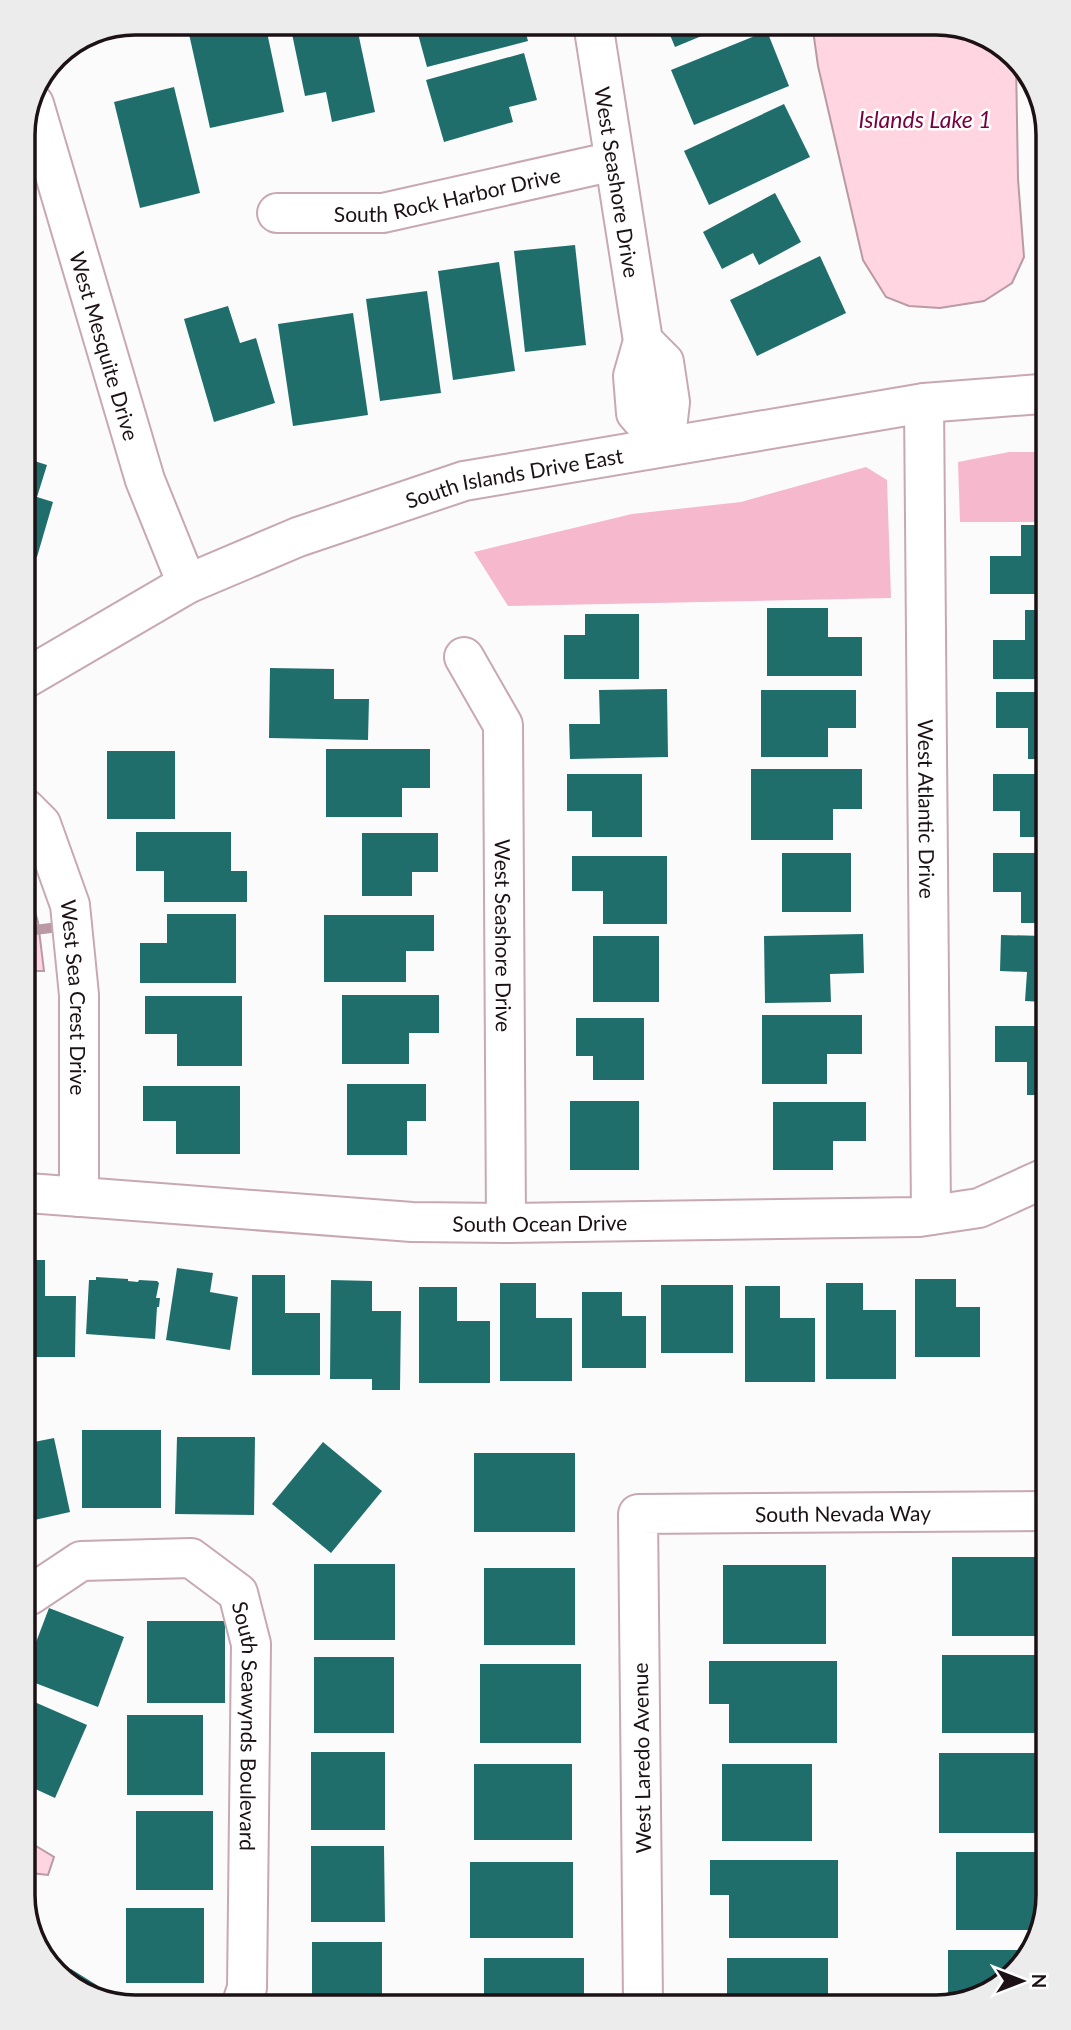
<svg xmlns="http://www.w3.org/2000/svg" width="1071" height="2030" font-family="Lato,sans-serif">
<rect width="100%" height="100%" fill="#fbfbfb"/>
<!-- green -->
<g fill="#f6b8cc">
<polygon points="1009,452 1041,452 1042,522 960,522 958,462"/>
<polygon points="866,467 887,480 891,598 508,606 474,552 632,514 741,502"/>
</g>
<!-- water -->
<g fill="#fed5e1" stroke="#ba9aa4" stroke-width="2">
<polygon points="812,23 944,23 999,42 1016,62 1018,179 1024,257 1012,283 984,301 940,308 909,306 886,297 863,260 818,66"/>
<polygon points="27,885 38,922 44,971 27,971"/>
<polygon points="31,1843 54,1857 48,1875 31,1873"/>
</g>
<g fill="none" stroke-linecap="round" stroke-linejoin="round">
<!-- stream -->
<polyline stroke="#ba9aa4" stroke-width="10" points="27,931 66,926"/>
</g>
<!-- building -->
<g fill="#206e6c">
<polygon points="197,23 265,23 284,112 210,128 187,25"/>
<polygon points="323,23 356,23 375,112 332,122 326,92 305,96 291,29"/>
<polygon points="415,23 523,23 528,41 427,67"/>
<polygon points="665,23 733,23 675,47"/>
<polygon points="767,31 789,86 694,125 671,70"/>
<polygon points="524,53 537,100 509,107 513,122 444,142 426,80"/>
<polygon points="174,87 200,193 140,208 114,102"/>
<polygon points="784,104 810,157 709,205 684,151"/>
<polygon points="775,193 801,242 759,265 753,253 722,269 703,232"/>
<polygon points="575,245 586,345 525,352 514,251"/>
<polygon points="820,256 846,313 757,356 730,300"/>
<polygon points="499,262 515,371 453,380 438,271"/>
<polygon points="427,291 441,393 380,401 366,299"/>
<polygon points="228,306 240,343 256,338 275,403 214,422 184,319"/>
<polygon points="353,313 368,415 293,426 278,324"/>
<polygon points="25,458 47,465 37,497 53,502 37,557 25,553"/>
<polygon points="1021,525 1042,525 1042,594 990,594 990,556 1021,556"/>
<polygon points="767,608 828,608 828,637 862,637 862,676 767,676"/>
<polygon points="1025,610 1042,610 1042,679 993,679 993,640 1025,640"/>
<polygon points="585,614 639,614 639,679 564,679 564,635 585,635"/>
<polygon points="270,668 334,669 334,699 369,699 368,740 269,738"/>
<polygon points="667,689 668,757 570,759 569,724 600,724 599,690"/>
<polygon points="761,690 856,690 856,728 828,728 828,757 761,757"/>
<polygon points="996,692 1042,692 1043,759 1028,759 1028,728 996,728"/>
<polygon points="326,749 430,749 430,788 402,788 402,817 326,817"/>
<rect x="107" y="751" width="68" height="68"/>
<polygon points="751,769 862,769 862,809 833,809 833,840 751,840"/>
<polygon points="567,774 642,774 642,837 592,837 592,811 567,811"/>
<polygon points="993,774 1043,774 1043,837 1020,837 1020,811 993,811"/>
<polygon points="136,832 231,832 231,871 247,871 247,902 164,902 164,871 136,871"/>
<polygon points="362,833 438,833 438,872 412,872 412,896 362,896"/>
<rect x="782" y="853" width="69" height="59"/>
<polygon points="993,853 1043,853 1044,923 1021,923 1021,892 993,892"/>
<polygon points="572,856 667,856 667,924 603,924 603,891 572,891"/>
<polygon points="167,914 236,914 236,983 140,983 140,943 167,943"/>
<polygon points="324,915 434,915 434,951 406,951 406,982 324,982"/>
<polygon points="863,934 864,973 830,974 831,1002 765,1003 764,936"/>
<polygon points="1001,935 1044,936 1044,1002 1025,1001 1027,972 1000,971"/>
<rect x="593" y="936" width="66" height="66"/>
<polygon points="342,995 439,995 439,1033 409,1033 409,1064 342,1064"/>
<polygon points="145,996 242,996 242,1066 177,1066 177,1034 145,1034"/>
<polygon points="762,1015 862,1015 862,1054 827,1054 827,1084 762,1084"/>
<polygon points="576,1018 644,1018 644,1080 593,1080 593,1056 576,1056"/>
<polygon points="995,1026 1044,1026 1044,1095 1027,1095 1027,1062 995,1062"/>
<polygon points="347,1084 426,1084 426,1121 407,1121 407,1155 347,1155"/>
<polygon points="143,1086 240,1086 240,1154 176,1154 176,1121 143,1121"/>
<rect x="570" y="1101" width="69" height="69"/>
<polygon points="773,1102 866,1102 866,1141 833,1141 833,1170 773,1170"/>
<polygon points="1045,1253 1045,1323 1036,1323 1036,1254"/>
<polygon points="28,1260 45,1260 45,1296 76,1296 75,1357 29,1357"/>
<polygon points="177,1268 213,1273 210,1292 238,1297 230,1350 166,1340"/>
<polygon points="252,1275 285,1275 285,1313 320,1313 320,1375 252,1375"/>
<polygon points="96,1277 128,1279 128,1281 138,1282 139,1280 157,1281 159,1283 156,1298 160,1298 159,1307 157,1307 155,1339 86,1334 89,1280 96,1280"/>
<polygon points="915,1279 956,1279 956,1307 980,1307 980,1357 915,1357"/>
<polygon points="331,1280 372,1281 372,1311 401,1311 400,1390 372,1390 372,1379 330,1379"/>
<polygon points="500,1283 536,1283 536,1318 572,1318 572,1381 500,1381"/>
<polygon points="826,1283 863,1283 863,1310 896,1310 896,1379 826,1379"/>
<rect x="661" y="1285" width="72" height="68"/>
<polygon points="745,1286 780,1286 780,1318 815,1318 815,1382 745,1382"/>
<polygon points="419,1287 457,1287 457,1321 490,1321 490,1383 419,1383"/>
<polygon points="582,1292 622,1292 622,1316 646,1316 646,1368 582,1368"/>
<rect x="82" y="1430" width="79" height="78"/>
<polygon points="177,1437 255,1437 254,1515 175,1514"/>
<polygon points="54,1438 70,1512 30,1521 29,1443"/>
<polygon points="323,1442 382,1491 331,1553 272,1504"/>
<rect x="474" y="1453" width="101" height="79"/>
<rect x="952" y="1557" width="95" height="79"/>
<rect x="314" y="1564" width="81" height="76"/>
<rect x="723" y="1565" width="103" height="79"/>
<rect x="484" y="1568" width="91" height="77"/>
<polygon points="49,1608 124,1637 98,1707 30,1681 30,1658"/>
<rect x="147" y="1621" width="78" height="82"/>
<rect x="942" y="1655" width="102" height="78"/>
<rect x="314" y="1657" width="80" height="76"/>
<polygon points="709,1661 837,1661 837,1743 729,1743 729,1704 709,1704"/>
<rect x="480" y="1664" width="101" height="79"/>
<polygon points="30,1700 87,1725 55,1798 31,1787"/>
<rect x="127" y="1715" width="76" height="80"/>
<rect x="311" y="1752" width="74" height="78"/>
<rect x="939" y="1753" width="109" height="80"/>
<rect x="474" y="1764" width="98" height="76"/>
<rect x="722" y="1764" width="90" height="77"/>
<rect x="136" y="1811" width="77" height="79"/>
<polygon points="311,1846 384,1846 385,1922 311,1922"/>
<polygon points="956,1852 1048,1852 1048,1895 1038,1930 956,1930"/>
<polygon points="710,1860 838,1860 838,1938 729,1938 729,1895 710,1895"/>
<rect x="470" y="1862" width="103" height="76"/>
<rect x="126" y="1908" width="78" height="75"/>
<polygon points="312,1942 382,1942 382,2004 312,2005"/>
<polygon points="948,1950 1031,1950 1029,1958 979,1999 948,1999"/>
<polygon points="484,1958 584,1958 584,2002 484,2003"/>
<polygon points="727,1958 828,1958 828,2000 727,2001"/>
<polygon points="71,1969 132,2007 72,1988 65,1979"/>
</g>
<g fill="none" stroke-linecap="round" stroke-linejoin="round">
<defs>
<g id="minor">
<path id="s1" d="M593,23L643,341L633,376L636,413L665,446"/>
<path id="s2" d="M34,104L145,480L187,584"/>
<path id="s3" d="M277,213H383L614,161"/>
<polyline points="643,341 664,362 670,402 665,446"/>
<path id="s4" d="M924,403L931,1215"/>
<path id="s5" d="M464,657L503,725L506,1223"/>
<path id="s6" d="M26,678L187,584L298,537L464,481L924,403L1041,394"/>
<path id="s7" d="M26,809L41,824L70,905L79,995V1197"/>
<path id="s8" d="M28,1193L412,1222L506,1223L919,1217L979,1208L1045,1178"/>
<path id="s9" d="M30,1595L81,1561L191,1558L238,1593L251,1644L247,1988L241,2006"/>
<path id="s10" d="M643,2002L638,1514L1046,1511"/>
</g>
</defs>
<!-- minor casing -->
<use href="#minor" stroke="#c8a8b2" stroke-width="42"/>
<!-- minor -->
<use href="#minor" stroke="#fff" stroke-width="38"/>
</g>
<g text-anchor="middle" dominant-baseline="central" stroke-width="5" stroke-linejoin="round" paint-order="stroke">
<!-- street labels -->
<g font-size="21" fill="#1c1114" stroke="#fff">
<text stroke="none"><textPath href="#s1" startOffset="161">West Seashore Drive</textPath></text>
<text stroke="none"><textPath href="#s3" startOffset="172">South Rock Harbor Drive</textPath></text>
<text stroke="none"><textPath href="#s2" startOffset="252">West Mesquite Drive</textPath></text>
<text stroke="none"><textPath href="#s6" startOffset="532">South Islands Drive East</textPath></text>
<text stroke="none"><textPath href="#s4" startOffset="406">West Atlantic Drive</textPath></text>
<text stroke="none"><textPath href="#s5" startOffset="289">West Seashore Drive</textPath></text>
<text stroke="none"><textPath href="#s7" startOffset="200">West Sea Crest Drive</textPath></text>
<text stroke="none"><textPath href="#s8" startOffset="513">South Ocean Drive</textPath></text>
<text stroke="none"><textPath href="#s10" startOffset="693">South Nevada Way</textPath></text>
<text stroke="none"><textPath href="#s9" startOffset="364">South Seawynds Boulevard</textPath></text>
<text transform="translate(641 1758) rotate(-91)">West Laredo Avenue</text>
</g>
<!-- water labels -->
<g font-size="23" font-style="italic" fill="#790040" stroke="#fff">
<text x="925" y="119">Islands Lake 1</text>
</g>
</g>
<!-- crop -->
<path d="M0 0H1071V2030H0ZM135 35H936A100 100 0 0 1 1036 135V1895A100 100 0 0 1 936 1995H135A100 100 0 0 1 35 1895V135A100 100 0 0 1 135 35Z" fill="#edecec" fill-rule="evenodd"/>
<path fill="none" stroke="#1c1114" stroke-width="3.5" d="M135 35H936A100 100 0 0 1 1036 135V1895A100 100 0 0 1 936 1995H135A100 100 0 0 1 35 1895V135A100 100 0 0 1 135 35Z"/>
<!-- north arrow -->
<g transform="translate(1022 1981) rotate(90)" stroke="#ffffff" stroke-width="5" paint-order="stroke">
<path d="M0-5L12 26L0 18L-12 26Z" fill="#1c1114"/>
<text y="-10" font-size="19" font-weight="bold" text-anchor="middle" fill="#1c1114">N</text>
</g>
</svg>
